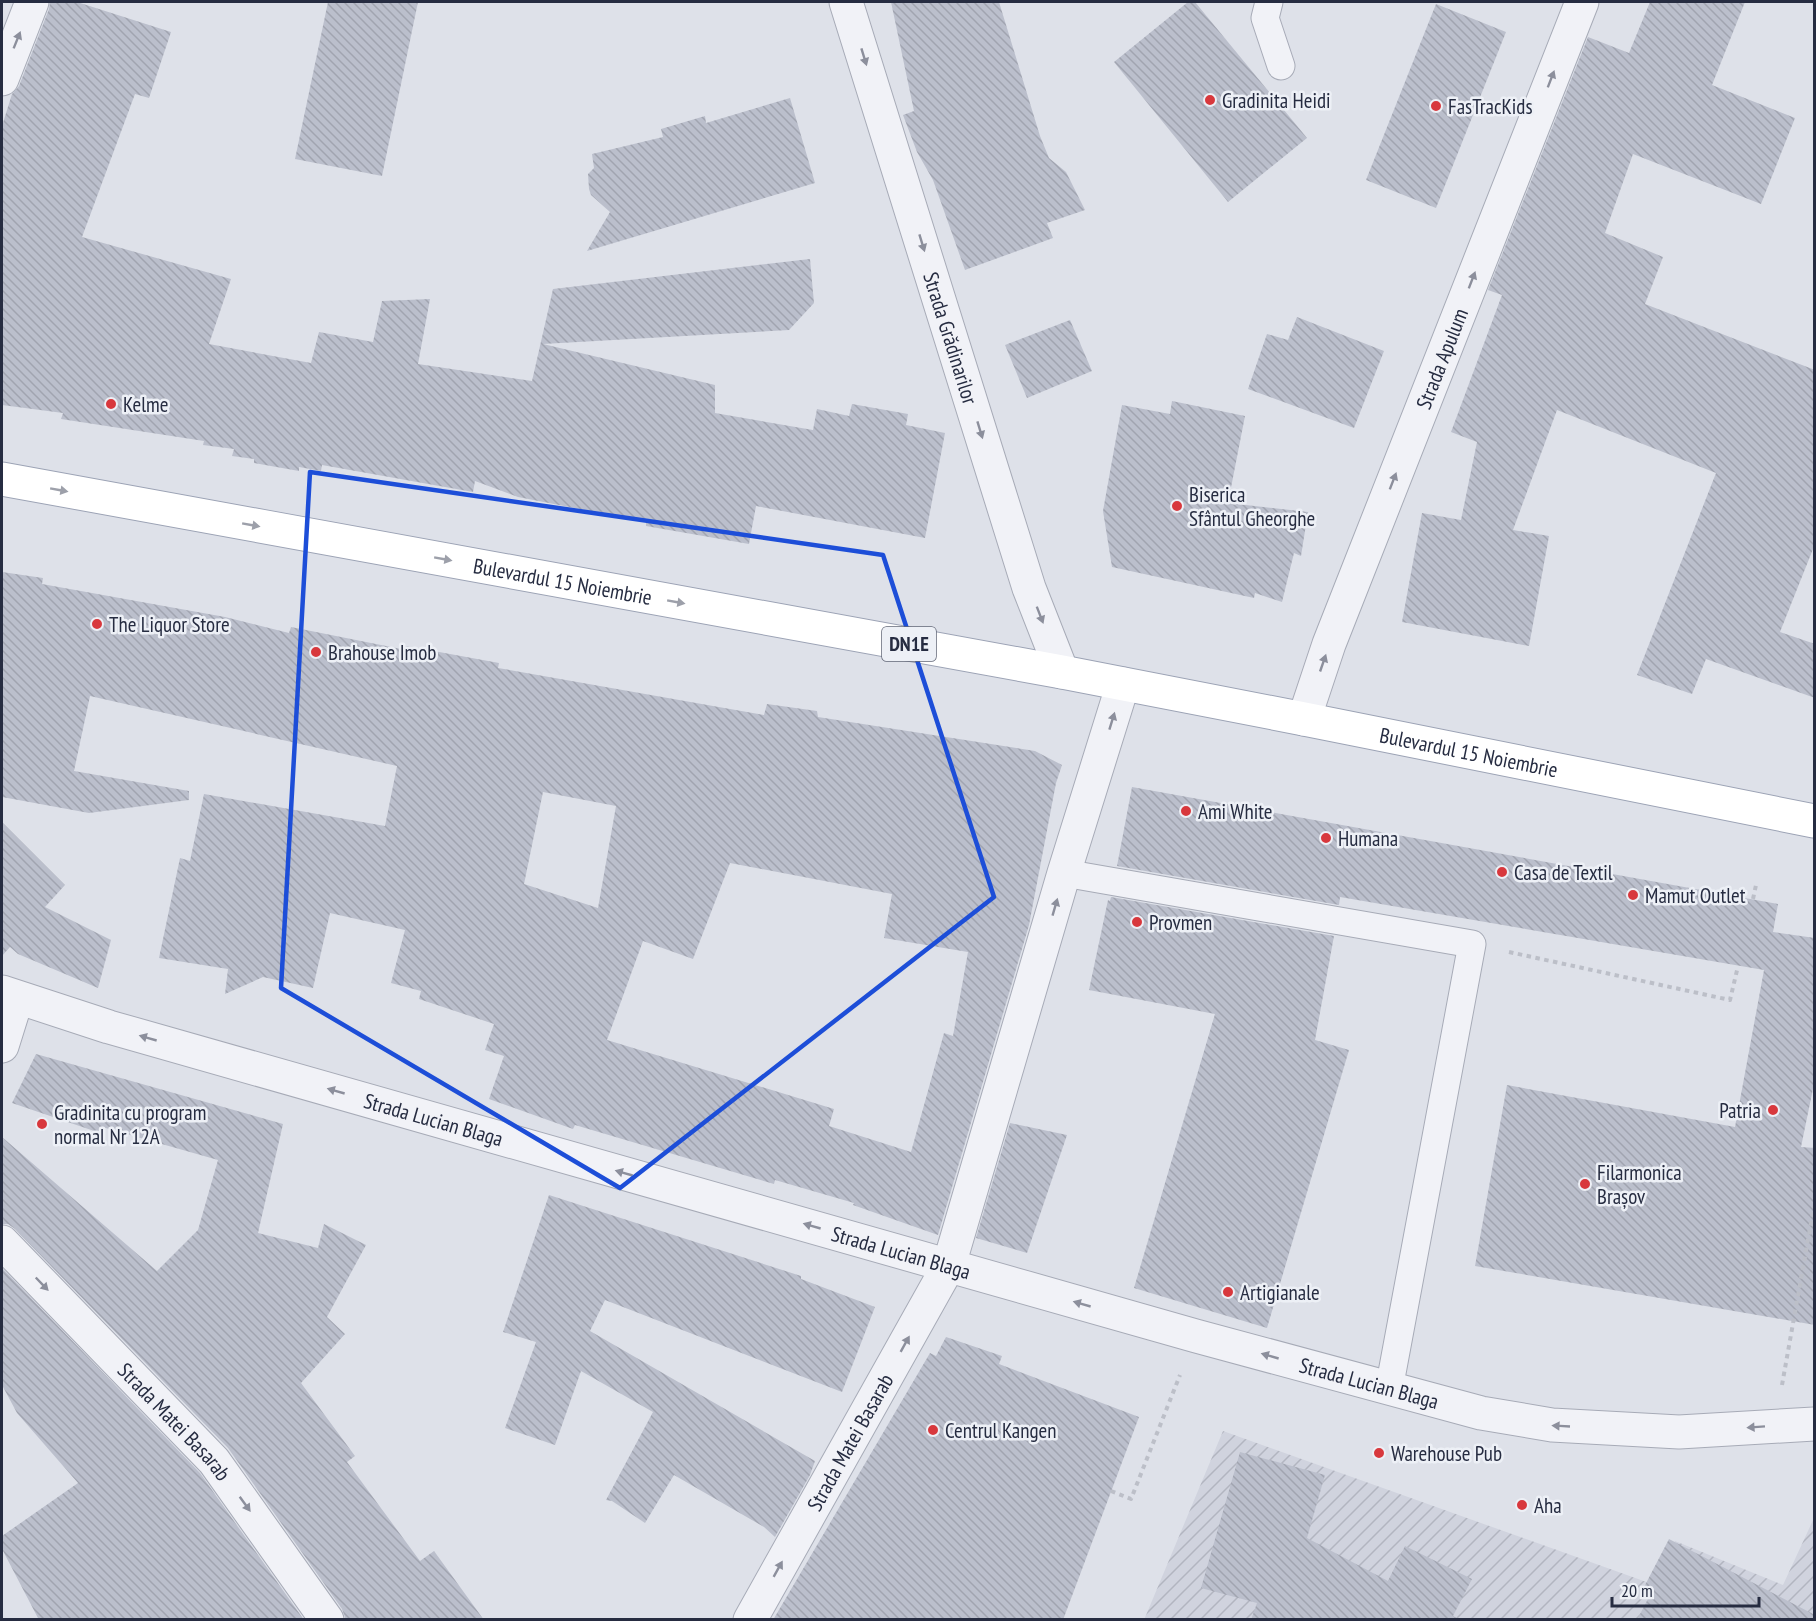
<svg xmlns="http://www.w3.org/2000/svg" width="1816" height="1621" font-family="'PT Sans Narrow',sans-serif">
<defs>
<pattern id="industrial-furrows" width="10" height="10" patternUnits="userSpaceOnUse" patternTransform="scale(1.5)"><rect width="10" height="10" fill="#d0d3de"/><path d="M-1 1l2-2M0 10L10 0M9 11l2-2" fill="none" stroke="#b2b5c0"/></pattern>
<pattern id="building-back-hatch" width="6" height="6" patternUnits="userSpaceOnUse" patternTransform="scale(1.5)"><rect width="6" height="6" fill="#bbbfcc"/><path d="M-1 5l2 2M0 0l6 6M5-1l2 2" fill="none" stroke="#a1a4b0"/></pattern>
</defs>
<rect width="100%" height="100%" fill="#dee1e9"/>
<!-- industrial -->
<polygon fill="url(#industrial-furrows)" points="1223,1431 1652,1584 1675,1541 1783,1585 1814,1518 1814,1619 1144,1620"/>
<!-- building -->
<g fill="url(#building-back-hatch)" fill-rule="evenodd">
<polygon points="50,2 77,2 171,32 149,98 135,94 82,237 231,279 209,344 311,363 319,332 373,342 382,301 430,299 418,364 532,381 553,289 810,259 814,303 789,330 543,344 715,385 715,413 813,430 817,409 849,416 852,404 908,414 906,425 945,433 925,538 756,506 749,544 646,526 646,522 518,497 475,481 473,492 322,465 321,471 299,467 299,471 254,463 254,459 232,456 234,449 203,445 204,441 61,419 63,413 2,405 2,126 12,94 19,86 49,9"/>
<polygon points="328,2 418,2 382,176 295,159"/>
<polygon points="891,2 999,2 1040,136 1049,158 1066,172 1085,210 1047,223 1053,238 965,270 933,180 917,152 903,115 914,111"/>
<polygon points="1188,2 1195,2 1307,138 1228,202 1114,62"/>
<polygon points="1650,2 1745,2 1712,85 1795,118 1761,204 1633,154 1605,233 1663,257 1645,304 1815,370 1815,544 1780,632 1815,644 1815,698 1706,659 1692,694 1637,675 1716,473 1557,410 1513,530 1549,536 1529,646 1402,622 1422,513 1461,520 1477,442 1451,432 1502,295 1488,290 1588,37 1629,53"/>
<polygon points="1436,4 1506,32 1436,208 1366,180"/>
<polygon points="790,98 815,183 587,251 610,212 591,195 589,189 588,174 594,168 592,154 663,137 661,129 705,116 706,123"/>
<polygon points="1297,317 1384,351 1354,428 1248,389 1267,334 1288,340"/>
<polygon points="1070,320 1092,371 1027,398 1005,345"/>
<polygon points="1172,401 1245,416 1228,503 1308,512 1301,556 1294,553 1282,602 1255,593 1254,598 1112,567 1103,511 1122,405 1170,414"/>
<path d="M2,572L43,578L42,584L225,617L289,633L291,627L401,649V645L499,663L498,668L764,715L767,704L817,711L818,717L1035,751L1062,765L1056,783L1029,925L938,1235L853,1205L854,1203L775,1180L774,1184L575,1125L573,1129L489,1099L504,1056L485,1050L494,1024L419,999L421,991L391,983L405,930L330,913L313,988L263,977L225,994L228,969L159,958L180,858L190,861L204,794L385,826L397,766L90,696L74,771L189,791V800L89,813L2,797ZM543,792L616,806L598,908L524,884ZM730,863L892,894L884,938L968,952L953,1036L944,1033L911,1152L829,1126L834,1109L607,1040L643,941L693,959Z"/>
<polygon points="1132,787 1778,904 1773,932 1815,938 1815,1079 1801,1147 1815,1148 1815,1325 1475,1266 1507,1085 1735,1127 1764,970 1340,897 1339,905 1117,866"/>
<polygon points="2,822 65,885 45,907 111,940 98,988 18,954 10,947 2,956"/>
<polygon points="1111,897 1334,936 1315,1040 1349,1050 1267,1328 1134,1288 1215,1014 1089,990 1108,900 1110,901"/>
<polygon points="36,1054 283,1124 258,1233 318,1248 324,1224 366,1245 327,1317 345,1334 301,1383 355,1456 347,1462 420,1561 434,1551 484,1620 346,1620 342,1609 228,1448 15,1229 8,1224 2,1224 2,1137 157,1271 198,1230 218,1160 102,1127 100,1133 12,1103"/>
<polygon points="1010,1123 1067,1135 1027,1253 976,1238"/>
<polygon points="549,1195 801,1276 801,1279 875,1307 842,1392 605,1300 590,1331 815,1461 810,1475 775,1537 764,1527 674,1475 645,1523 612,1501 606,1500 653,1412 581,1371 555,1445 505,1428 536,1342 503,1332"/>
<polygon points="2,1268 200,1473 304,1620 39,1620 2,1549 2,1536 78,1483 17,1413 2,1385"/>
<polygon points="946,1337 1002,1356 999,1364 1139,1417 1063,1620 773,1620 930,1353 936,1356"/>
<polygon points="1240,1452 1325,1475 1307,1538 1388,1581 1405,1546 1472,1579 1453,1616 1460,1620 1251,1620 1257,1603 1201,1588"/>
<polygon points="1669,1539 1815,1615 1815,1620 1637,1620 1651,1593 1643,1589"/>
</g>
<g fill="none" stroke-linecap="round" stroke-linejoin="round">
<defs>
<g id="lane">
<polyline points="1269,2 1265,18 1281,66"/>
<polyline points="1064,873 1472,944 1389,1389"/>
</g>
<g id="street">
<path id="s1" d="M846,2L1029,588L1062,672"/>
<polyline points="2,79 32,2"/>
<path id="s2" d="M1304,719L1329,644L1582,2"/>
<path id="s3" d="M2,992L109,1027L1196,1336L1481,1413L1552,1425L1679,1432L1814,1424"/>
<polyline points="2,1046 17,998"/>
<path id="s4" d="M2,1242L214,1461L327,1620"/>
<path id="s5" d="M750,1620L949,1265L1064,873L1123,684"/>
</g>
<g id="primary">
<path id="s6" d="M2,479L1062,672L1304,719L1814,821"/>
</g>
</defs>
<!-- lane casing -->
<use href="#lane" stroke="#a7abb7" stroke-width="29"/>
<!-- street casing -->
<use href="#street" stroke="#a7abb7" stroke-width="35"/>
<!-- primary casing -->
<use href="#primary" stroke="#9ca3b5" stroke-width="35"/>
<!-- path -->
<g stroke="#bcbfc8" stroke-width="4" stroke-dasharray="4.5 4.5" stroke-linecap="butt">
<polyline points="1753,899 1756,885"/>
<polyline points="1509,952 1730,1000 1738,966"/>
<polyline points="1782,1385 1814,1206"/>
<polyline points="1111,1491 1131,1499 1180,1375"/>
</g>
<!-- lane -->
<use href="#lane" stroke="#f1f2f7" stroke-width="27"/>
<!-- street -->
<use href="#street" stroke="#f1f2f7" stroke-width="33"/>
<!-- primary -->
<use href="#primary" stroke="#fff" stroke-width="33"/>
</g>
<!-- one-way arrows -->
<defs><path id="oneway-solid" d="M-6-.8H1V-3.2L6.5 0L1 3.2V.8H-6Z" transform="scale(1.5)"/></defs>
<g fill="#8c8f9c">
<use href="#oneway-solid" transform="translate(17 40) rotate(-68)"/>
<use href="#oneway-solid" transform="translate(864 57) rotate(73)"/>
<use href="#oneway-solid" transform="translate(1551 79) rotate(-69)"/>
<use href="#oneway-solid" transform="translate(922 243) rotate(73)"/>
<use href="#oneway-solid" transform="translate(1472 280) rotate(-69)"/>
<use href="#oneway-solid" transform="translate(980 430) rotate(73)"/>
<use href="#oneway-solid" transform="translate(1393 481) rotate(-69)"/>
<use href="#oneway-solid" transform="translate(1040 615) rotate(69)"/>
<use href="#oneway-solid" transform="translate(1323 663) rotate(-71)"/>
<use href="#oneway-solid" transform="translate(1112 721) rotate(-73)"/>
<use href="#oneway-solid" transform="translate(1055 907) rotate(-74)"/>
<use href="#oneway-solid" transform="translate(148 1038) rotate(-164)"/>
<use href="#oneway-solid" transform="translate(336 1091) rotate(-164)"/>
<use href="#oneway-solid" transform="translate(624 1173) rotate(-164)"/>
<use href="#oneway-solid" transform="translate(812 1226) rotate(-164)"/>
<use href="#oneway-solid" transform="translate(42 1284) rotate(46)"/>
<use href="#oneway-solid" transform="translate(1082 1304) rotate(-164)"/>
<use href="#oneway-solid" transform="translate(905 1344) rotate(-61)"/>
<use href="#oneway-solid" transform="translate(1270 1356) rotate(-164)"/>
<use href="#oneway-solid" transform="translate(1561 1426) rotate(-177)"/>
<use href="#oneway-solid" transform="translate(1756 1427) rotate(176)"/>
<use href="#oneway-solid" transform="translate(245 1504) rotate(54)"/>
<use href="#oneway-solid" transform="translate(778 1569) rotate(-61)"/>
</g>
<g fill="#9da0aa">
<use href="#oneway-solid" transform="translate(59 490) rotate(10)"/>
<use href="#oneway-solid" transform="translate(251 525) rotate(10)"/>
<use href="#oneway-solid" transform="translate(443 559) rotate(10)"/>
<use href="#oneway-solid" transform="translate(676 602) rotate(10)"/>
</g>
<!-- marked area -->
<path fill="none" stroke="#1d4ed8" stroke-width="4.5" stroke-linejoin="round" d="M310,472L883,555L994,897L620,1188L281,988Z"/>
<!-- markers -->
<g fill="#d8383d" stroke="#edf0f6" stroke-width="2">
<circle cx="1210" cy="100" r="6"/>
<circle cx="1436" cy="106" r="6"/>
<circle cx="111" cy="404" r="6"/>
<circle cx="1177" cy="506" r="6"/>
<circle cx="97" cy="624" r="6"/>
<circle cx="316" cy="652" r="6"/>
<circle cx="1186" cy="811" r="6"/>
<circle cx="1326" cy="838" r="6"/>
<circle cx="1502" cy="872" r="6"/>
<circle cx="1633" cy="895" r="6"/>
<circle cx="1137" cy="922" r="6"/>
<circle cx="1773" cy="1110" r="6"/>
<circle cx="42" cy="1124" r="6"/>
<circle cx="1585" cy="1184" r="6"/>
<circle cx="1228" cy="1292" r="6"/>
<circle cx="933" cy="1430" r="6"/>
<circle cx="1379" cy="1453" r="6"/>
<circle cx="1522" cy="1505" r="6"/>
</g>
<g text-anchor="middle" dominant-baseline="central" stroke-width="5" stroke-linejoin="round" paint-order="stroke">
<!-- shield labels -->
<rect fill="#edf0f6" stroke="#626777" stroke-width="1.5" x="882" y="627" width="54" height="34" rx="4.5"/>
<g font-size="20" font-weight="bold" fill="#262c41">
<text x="909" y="644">DN1E</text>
</g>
<!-- poi labels -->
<g font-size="21" fill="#262c41" stroke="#edf0f6" text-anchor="start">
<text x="1222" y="100">Gradinita Heidi</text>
<text x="1448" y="106">FasTracKids</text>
<text x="123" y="404">Kelme</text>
<text x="1189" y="494">Biserica<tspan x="1189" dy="24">Sfântul Gheorghe</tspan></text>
<text x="109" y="624">The Liquor Store</text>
<text x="328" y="652">Brahouse Imob</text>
<text x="1198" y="811">Ami White</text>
<text x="1338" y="838">Humana</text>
<text x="1514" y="872">Casa de Textil</text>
<text x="1645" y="895">Mamut Outlet</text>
<text x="1149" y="922">Provmen</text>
<text x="1761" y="1110" text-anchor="end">Patria</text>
<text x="54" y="1112">Gradinita cu program<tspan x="54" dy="24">normal Nr 12A</tspan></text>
<text x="1597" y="1172">Filarmonica<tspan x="1597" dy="24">Brașov</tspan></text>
<text x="1240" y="1292">Artigianale</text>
<text x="945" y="1430">Centrul Kangen</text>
<text x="1391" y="1453">Warehouse Pub</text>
<text x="1534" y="1505">Aha</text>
</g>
<!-- street labels -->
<g font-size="21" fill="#262c41" stroke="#edf0f6">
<text stroke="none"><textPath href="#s1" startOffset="352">Strada Grădinarilor</textPath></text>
<text stroke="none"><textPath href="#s2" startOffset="386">Strada Apulum</textPath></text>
<text stroke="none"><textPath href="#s6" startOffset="570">Bulevardul 15 Noiembrie</textPath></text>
<text stroke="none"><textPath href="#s6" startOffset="1492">Bulevardul 15 Noiembrie</textPath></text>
<text stroke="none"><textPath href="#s3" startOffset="450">Strada Lucian Blaga</textPath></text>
<text stroke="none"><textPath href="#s3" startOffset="936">Strada Lucian Blaga</textPath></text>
<text stroke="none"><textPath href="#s3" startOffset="1422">Strada Lucian Blaga</textPath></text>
<text stroke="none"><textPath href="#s4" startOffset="249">Strada Matei Basarab</textPath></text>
<text stroke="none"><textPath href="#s5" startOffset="204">Strada Matei Basarab</textPath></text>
</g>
</g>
<!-- border -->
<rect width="1816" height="1621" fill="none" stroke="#262c41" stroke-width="6"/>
<!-- scale -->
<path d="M1612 1597v9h147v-9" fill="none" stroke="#262c41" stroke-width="3"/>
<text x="1621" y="1597" font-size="18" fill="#262c41" stroke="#edf0f6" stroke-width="4.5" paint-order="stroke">20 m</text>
</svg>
